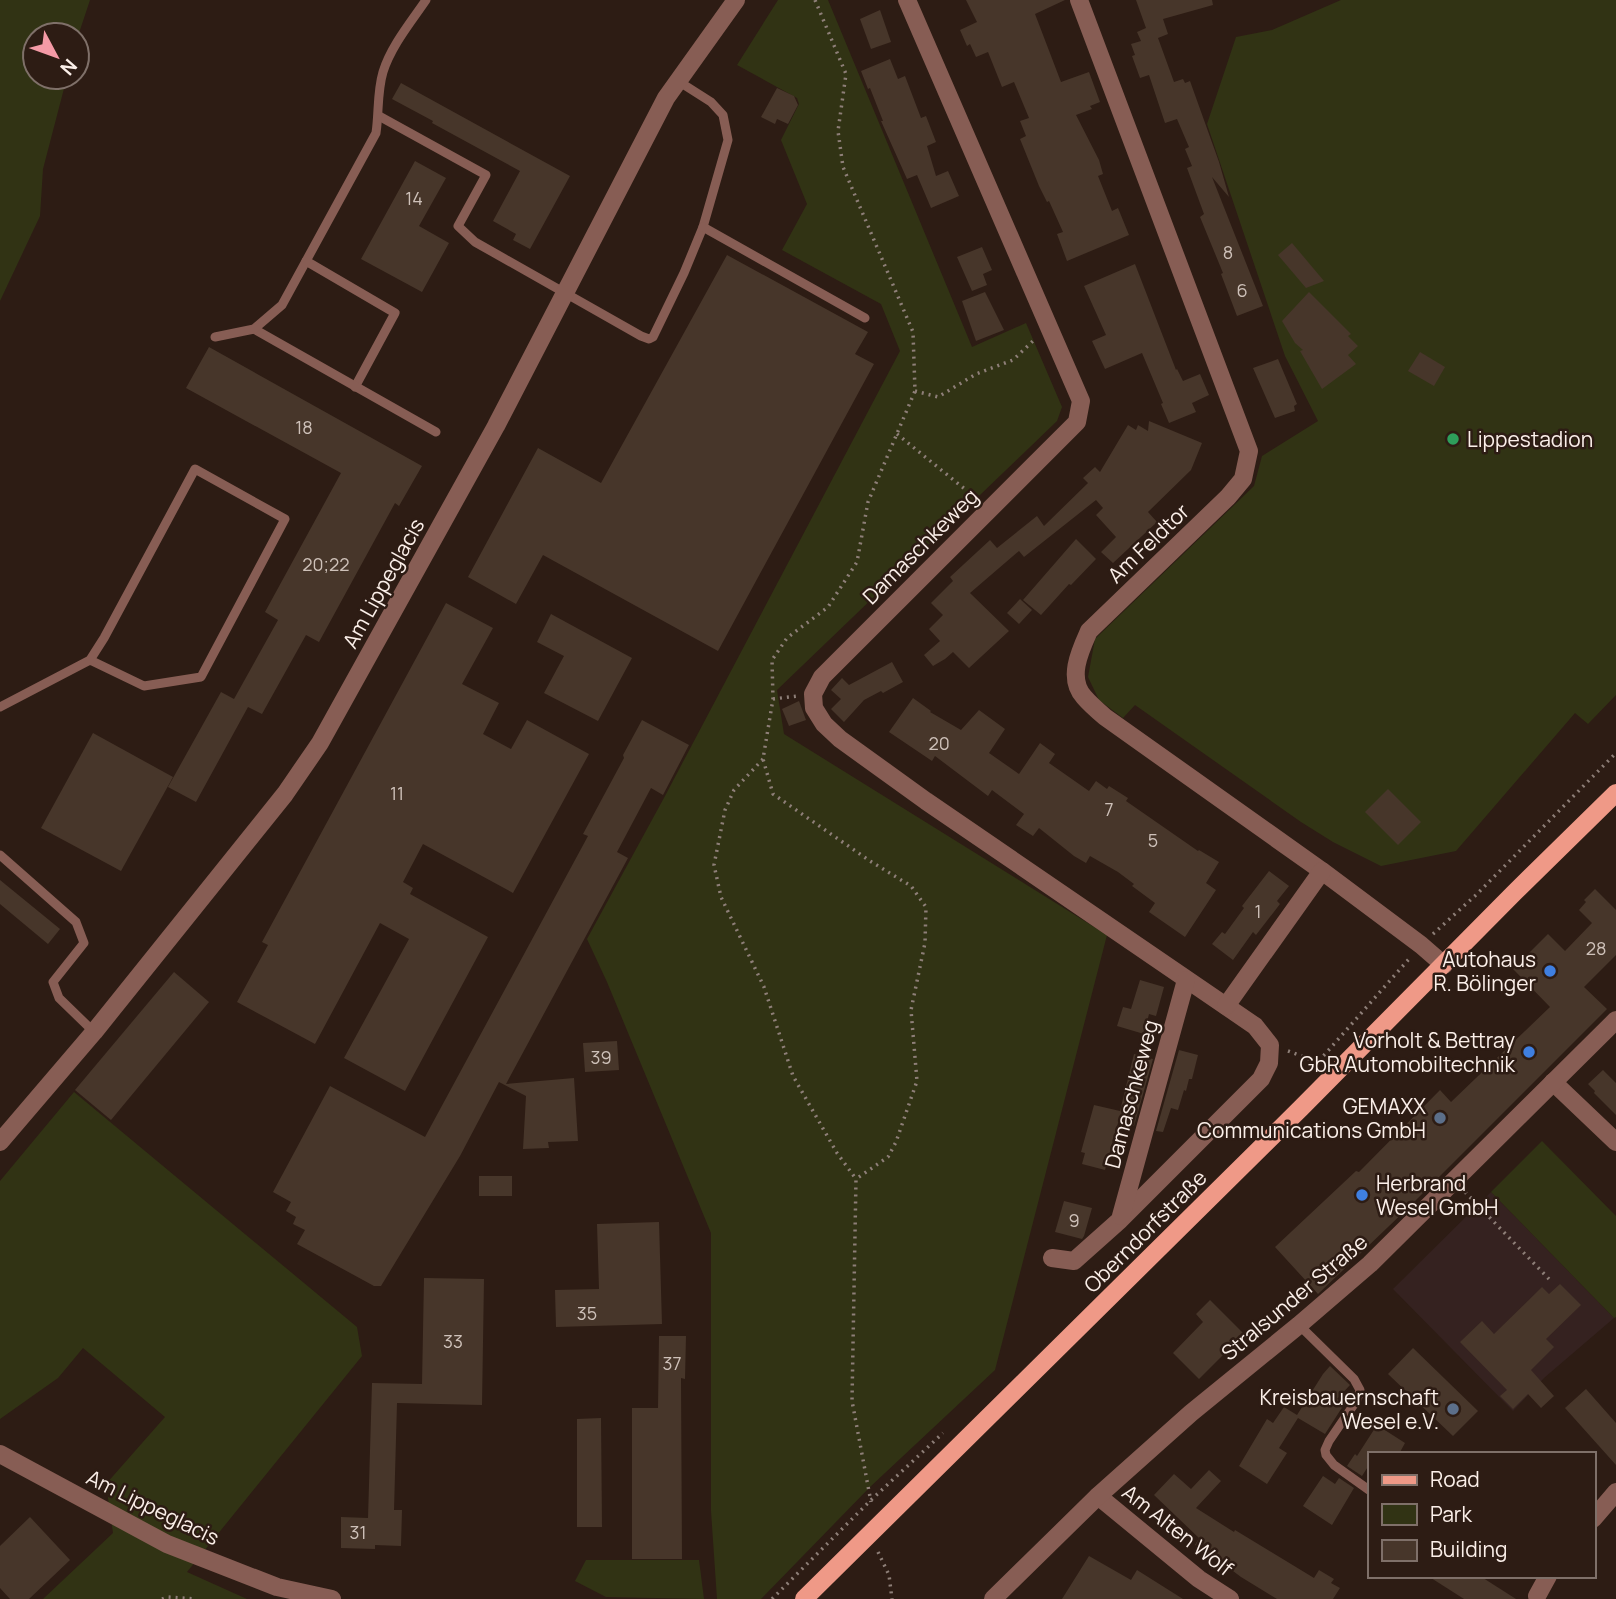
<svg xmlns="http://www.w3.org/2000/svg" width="1616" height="1599" font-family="Manrope,sans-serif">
<rect width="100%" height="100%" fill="#2d1c14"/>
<!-- education -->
<polygon fill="#352220" points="1491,1192 1614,1318 1544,1378 1513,1411 1393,1289"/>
<!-- green -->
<g fill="#313314">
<polygon points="0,0 90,0 77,39 77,35 35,35 35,77 67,77 43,169 40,216 0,301"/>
<polygon points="778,0 828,0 972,347 1026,323 1062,407 1057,421 777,690 784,734 1107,935 995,1370 870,1487 761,1599 717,1599 711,1511 711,1233 607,982 587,939 665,796 900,351 881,304 782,250 807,204 781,140 799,104 797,98 737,65"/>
<polygon points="1341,0 1616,0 1616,695 1588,724 1575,713 1456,851 1381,866 1333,842 1301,822 1135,705 1123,718 1099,700 1088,677 1095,639 1254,486 1262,456 1318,421 1285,356 1207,124 1236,37 1272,30"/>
<polygon points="74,1092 357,1327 362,1356 187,1572 247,1599 43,1599 113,1533 106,1484 165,1417 83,1348 58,1378 0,1419 0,1181"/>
<polygon points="1542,1141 1616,1216 1616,1317 1614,1318 1491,1192"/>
<polygon points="586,1560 699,1560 704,1599 606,1597 575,1581"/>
</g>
<!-- building -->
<g fill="#47362a">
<polygon points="966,0 1065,0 1035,14 1061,82 1089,72 1100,102 1090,106 1092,109 1076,115 1099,160 1103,174 1098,176 1112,211 1118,208 1129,235 1067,261 1057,234 1063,232 1049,201 1047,202 1039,186 1020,139 1026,136 1020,121 1029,118 1014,82 1002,87 988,52 976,57 970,44 967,46 960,30 977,22"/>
<polygon points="1136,0 1212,0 1213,5 1163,19 1168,34 1158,38 1174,82 1183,79 1185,83 1190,81 1219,162 1229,197 1212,177 1263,306 1237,316 1221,274 1223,273 1200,217 1204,214 1187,168 1192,166 1185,149 1189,147 1177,119 1165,123 1149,75 1140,78 1132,56 1135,55 1131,44 1141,41 1137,32 1146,28"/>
<polygon points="880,10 891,42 871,49 860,19"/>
<polygon points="890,59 898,79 905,76 921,118 926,116 936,142 927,146 936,176 948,171 959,196 931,208 917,175 907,179 881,121 883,121 870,88 868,89 861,71"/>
<polygon points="401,83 570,176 530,249 513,240 516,234 493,221 520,171 432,123 433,121 392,99"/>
<polygon points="777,88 794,96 798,105 788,124 777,119 775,124 761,117"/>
<polygon points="415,161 446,178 419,226 449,243 422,292 361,259"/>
<polygon points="1292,243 1324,281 1306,288 1278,255"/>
<polygon points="982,247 992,270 983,274 987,285 972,291 957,257"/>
<polygon points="727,255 868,332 855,354 874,364 718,651 543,555 516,604 468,577 538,448 601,483"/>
<polygon points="1135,264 1176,370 1177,369 1183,381 1200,374 1209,395 1192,403 1196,412 1169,423 1161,404 1163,403 1142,353 1105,369 1092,341 1106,335 1084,286"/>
<polygon points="985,292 1004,330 976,341 962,301"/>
<polygon points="1309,292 1351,334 1348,336 1358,346 1348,355 1356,364 1322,389 1300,351 1303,350 1295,343 1282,321"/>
<polygon points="209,347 422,466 399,506 395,503 319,642 306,635 262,714 248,707 196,802 168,787 221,692 234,699 278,620 265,612 341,473 186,388"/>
<polygon points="1420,352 1445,367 1434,386 1408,371"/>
<polygon points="1278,359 1297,404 1294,406 1295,411 1275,418 1253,368"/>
<polygon points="1149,421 1202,443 1191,470 1148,512 1157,522 1113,563 1101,552 1116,537 1096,515 1103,508 1096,500 1024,557 1019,551 970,593 1009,631 969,668 953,652 945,659 933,666 924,655 940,641 929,629 943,615 931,603 953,581 950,577 990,540 997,548 1037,516 1044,526 1088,483 1083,478 1095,467 1100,472 1128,425 1136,430 1138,425 1148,431"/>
<polygon points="1076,539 1096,559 1071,585 1069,584 1041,615 1023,600"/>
<polygon points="1020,599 1032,610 1019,624 1007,613"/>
<polygon points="446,603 493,628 462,684 499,703 483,734 511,749 527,720 589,754 513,893 423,844 403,882 413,888 410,894 488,937 405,1091 344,1058 409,939 380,923 315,1044 237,1002 268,945 262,942"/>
<polygon points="551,614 632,658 598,721 544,693 564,656 537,642"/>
<polygon points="892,662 903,682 883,693 881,691 864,700 844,722 831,709 841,699 831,690 842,678 849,685"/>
<polygon points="913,698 931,711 930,712 961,730 979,710 1005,729 989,753 1019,774 1040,743 1055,754 1049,763 1089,791 1096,781 1107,789 1109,786 1128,798 1126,801 1198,851 1199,850 1219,862 1206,883 1216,890 1185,937 1149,912 1155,903 1132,886 1134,884 1118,872 1090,856 1086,863 1074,856 1039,828 1033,836 1016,825 1024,814 992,790 988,796 935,756 932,761 889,732"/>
<polygon points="799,701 806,720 789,726 782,709"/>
<polygon points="642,720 689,745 663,795 651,788 617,852 628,858 506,1084 574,1078 578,1141 548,1142 549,1148 523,1149 526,1096 499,1082 460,1156 381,1286 374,1286 297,1244 305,1230 293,1224 296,1217 286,1211 291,1202 273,1192 330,1086 425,1137 588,836 583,834 624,758 623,755"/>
<polygon points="93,733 173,777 121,871 41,828"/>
<polygon points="1388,789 1421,822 1398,845 1365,812"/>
<polygon points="1269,871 1289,886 1277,901 1280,904 1256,935 1253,932 1233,960 1212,944 1222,932 1225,934 1244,908 1242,906"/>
<polygon points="0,880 60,929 48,944 0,904"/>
<polygon points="1595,889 1616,910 1616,955 1584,987 1607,1009 1411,1205 1318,1294 1275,1247 1356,1171 1359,1172 1440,1090 1451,1102 1550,1007 1513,969 1548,934 1565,951 1592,923 1579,910 1586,902 1584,900"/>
<polygon points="174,972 209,1002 111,1120 75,1090"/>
<polygon points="1140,980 1164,987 1156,1016 1149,1014 1144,1034 1117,1026 1123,1007 1131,1009"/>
<polygon points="617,1041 619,1070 585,1072 583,1043"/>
<polygon points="1179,1050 1198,1055 1192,1079 1189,1079 1186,1091 1184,1090 1178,1110 1171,1108 1163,1132 1156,1131"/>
<polygon points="1134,1054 1153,1059 1134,1126 1118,1123 1105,1170 1082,1164 1085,1153 1081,1152 1094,1105 1120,1111"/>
<polygon points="1603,1070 1616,1083 1616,1115 1594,1093 1595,1091 1588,1084"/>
<rect x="479" y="1176" width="33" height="20"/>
<polygon points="1064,1201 1092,1208 1084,1236 1082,1239 1055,1232"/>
<polygon points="659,1222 662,1324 556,1327 555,1290 599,1289 597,1224"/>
<polygon points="424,1278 484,1279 482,1405 397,1403 394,1510 402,1510 401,1546 375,1545 375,1549 341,1548 341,1517 368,1518 372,1383 422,1384"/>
<polygon points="1560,1284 1581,1305 1546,1339 1554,1347 1531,1370 1554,1396 1541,1408 1528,1394 1513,1409 1500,1396 1507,1390 1460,1342 1482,1321 1494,1334 1542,1287 1549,1294"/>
<polygon points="1210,1300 1244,1334 1199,1379 1173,1353 1203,1322 1196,1314"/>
<polygon points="659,1336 686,1336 685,1379 681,1378 682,1559 632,1559 632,1408 658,1408"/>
<polygon points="1413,1348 1478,1411 1453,1436 1388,1374"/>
<polygon points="1330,1366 1350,1385 1337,1399 1345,1403 1325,1434 1298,1418 1279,1448 1287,1453 1267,1484 1239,1466 1267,1419 1273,1423 1284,1407 1297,1415 1323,1374"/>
<polygon points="1586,1389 1616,1423 1616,1465 1565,1408"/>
<polygon points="601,1418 602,1527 577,1527 577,1419"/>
<polygon points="1377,1425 1405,1443 1399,1454 1369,1454 1369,1465 1362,1476 1347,1466 1355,1454 1357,1456"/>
<polygon points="1209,1470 1221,1481 1196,1508 1234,1532 1235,1530 1314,1578 1319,1570 1334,1579 1331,1583 1340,1588 1333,1599 1277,1599 1241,1577 1233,1571 1234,1569 1195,1545 1199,1538 1154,1495 1174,1474 1191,1489"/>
<polygon points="1323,1476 1335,1484 1339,1478 1354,1488 1332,1525 1303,1506"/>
<polygon points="30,1517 70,1560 29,1599 10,1599 0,1588 0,1546"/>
<polygon points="1089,1556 1131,1580 1137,1570 1183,1599 1062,1599"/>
<polygon points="1428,1576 1480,1576 1516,1599 1464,1599"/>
</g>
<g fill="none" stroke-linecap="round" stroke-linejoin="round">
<!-- path -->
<g stroke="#8e7f78" stroke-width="3.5" stroke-dasharray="2 5" stroke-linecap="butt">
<polyline points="815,0 846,74 838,131 843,167 913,332 915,391 868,502 857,562 828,607 787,638 772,660 773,699 763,759 773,794 870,861 911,886 926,907 925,943 911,1010 917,1081 896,1142 888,1157 856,1179"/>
<polyline points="915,391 938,397 976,374 1013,360 1035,339"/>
<polyline points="897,434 977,499"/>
<polyline points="773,699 797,696"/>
<polyline points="763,759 734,790 725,810 714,865 721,897 764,987 793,1076 837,1153 856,1179 852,1401 871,1502"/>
<polyline points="1433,934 1477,894 1616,753"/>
<polyline points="1288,1051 1317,1062"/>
<polyline points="1319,1061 1409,959"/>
<polyline points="1465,1192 1549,1279"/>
<polyline points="878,1552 889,1575 892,1599"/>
<polyline points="162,1599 167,1597 196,1599"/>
<polyline points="772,1599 871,1500 943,1433"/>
</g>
<!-- lane -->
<g stroke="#875d54" stroke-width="9">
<polyline points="379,116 486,175 458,226 475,242 641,336 649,339 653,337 684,273 703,227 728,140 723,115 711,102 678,81"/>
<polyline points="703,227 865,318"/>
<polyline points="306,261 395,313 355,387"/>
<polyline points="254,329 436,432"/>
<path d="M215,337L254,329L282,305L376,133C379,113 377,92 383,72C391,46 411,22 426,0"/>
<polyline points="0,707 90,660 104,638 195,469 285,519 201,677 144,686 90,660"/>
<polyline points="0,855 76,922 84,943 53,982 59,998 94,1032"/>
<polyline points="1299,1325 1354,1379 1360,1390 1357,1400 1329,1441 1325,1450 1326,1455 1334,1465 1369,1490"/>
</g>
<!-- street -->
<g stroke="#875d54" stroke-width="18">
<polyline points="907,0 1081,401 1077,422 822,677 813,694 814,708 824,724 840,739 926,801 1255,1026 1270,1045 1269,1063 1261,1079 1120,1220 1074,1261 1052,1258"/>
<path d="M1079,0L1249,451L1243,479L1228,497L1089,631C1080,651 1067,678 1084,697C1090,704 1098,711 1105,717L1322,871L1421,945L1444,965"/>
<polyline points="1226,1006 1322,871"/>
<polyline points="1553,1082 1616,1142"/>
<polyline points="0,1142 94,1032 285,794 320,743 496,426 666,98 736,0"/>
<polyline points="1121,1216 1186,980"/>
<polyline points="0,1454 167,1544 277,1587 332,1599"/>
<polyline points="1098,1496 1199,1579 1230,1599"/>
<polyline points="1593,1519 1616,1492"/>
<polyline points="1537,1596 1548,1576"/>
<polyline points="993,1599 1098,1496 1191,1413 1299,1325 1370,1264 1616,1020"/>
</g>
<!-- primary -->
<polyline stroke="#ef9987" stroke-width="18" points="804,1599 1301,1108 1515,892 1616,793"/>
</g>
<!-- markers -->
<circle fill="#2e9e5b" stroke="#2d1c14" stroke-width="2.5" cx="1453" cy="439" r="7"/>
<g fill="#3f7fe0" stroke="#2d1c14" stroke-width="2.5">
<circle cx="1550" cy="971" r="7"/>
<circle cx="1529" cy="1052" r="7"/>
<circle cx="1362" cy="1195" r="7"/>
</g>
<g fill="#5c6f8a" stroke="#2d1c14" stroke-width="2.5">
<circle cx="1440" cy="1118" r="7"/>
<circle cx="1453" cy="1409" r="7"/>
</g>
<g text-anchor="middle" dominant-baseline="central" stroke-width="5" stroke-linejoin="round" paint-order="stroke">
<!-- number labels -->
<g font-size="18" fill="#cec1b9">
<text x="414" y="198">14</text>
<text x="1228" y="252">8</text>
<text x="1242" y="290">6</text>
<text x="304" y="427">18</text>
<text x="326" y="564">20;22</text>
<text x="939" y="743">20</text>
<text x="397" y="793">11</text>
<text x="1109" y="809">7</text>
<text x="1153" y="840">5</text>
<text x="1258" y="911">1</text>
<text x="1596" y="948">28</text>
<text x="601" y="1057">39</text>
<text x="1074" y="1220">9</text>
<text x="587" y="1313">35</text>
<text x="453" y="1341">33</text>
<text x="672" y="1363">37</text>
<text x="358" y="1532">31</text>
</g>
<!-- poi labels -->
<g font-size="21" fill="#fbefe9" stroke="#2d1c14" text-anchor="end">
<text x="1467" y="439" text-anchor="start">Lippestadion</text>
<text x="1536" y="959">Autohaus<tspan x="1536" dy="24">R. Bölinger</tspan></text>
<text x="1515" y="1040">Vorholt &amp; Bettray<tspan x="1515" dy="24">GbR Automobiltechnik</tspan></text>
<text x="1426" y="1106">GEMAXX<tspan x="1426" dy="24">Communications GmbH</tspan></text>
<text x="1376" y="1183" text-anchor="start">Herbrand<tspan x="1376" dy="24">Wesel GmbH</tspan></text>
<text x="1439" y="1397">Kreisbauernschaft<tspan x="1439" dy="24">Wesel e.V.</tspan></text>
</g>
<!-- street labels -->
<g font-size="21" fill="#fbefe9" stroke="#2d1c14">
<text transform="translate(1148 543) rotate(-44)">Am Feldtor</text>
<text transform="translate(920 546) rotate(-45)">Damaschkeweg</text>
<text transform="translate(383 583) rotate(-61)">Am Lippeglacis</text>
<text transform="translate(1131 1094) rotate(-75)">Damaschkeweg</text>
<text transform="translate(1145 1231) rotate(-45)">Oberndorfstraße</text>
<text transform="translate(1294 1297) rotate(-40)">Stralsunder Straße</text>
<text transform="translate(153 1507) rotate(26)">Am Lippeglacis</text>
<text transform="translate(1178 1530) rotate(38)">Am Alten Wolf</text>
</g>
</g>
<!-- legend -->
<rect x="1368" y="1452" width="228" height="126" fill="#2d1c14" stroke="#7f7069" stroke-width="2"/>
<rect x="1382" y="1475" width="35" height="10" fill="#ef9987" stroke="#7f7069" stroke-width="2"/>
<text x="1430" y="1487" font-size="21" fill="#fbefe9">Road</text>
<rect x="1382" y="1504" width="35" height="21" fill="#313314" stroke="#7f7069" stroke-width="2"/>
<text x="1430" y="1522" font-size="21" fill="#fbefe9">Park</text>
<rect x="1382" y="1540" width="35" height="21" fill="#47362a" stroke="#7f7069" stroke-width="2"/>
<text x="1430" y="1557" font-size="21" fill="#fbefe9">Building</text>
<!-- north arrow -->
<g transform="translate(56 56) rotate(131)"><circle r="33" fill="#2d1c14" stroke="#7f7069" stroke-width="2"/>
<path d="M0-5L12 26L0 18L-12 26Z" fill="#f49aa6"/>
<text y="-10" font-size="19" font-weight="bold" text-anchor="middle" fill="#fbefe9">N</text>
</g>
</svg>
